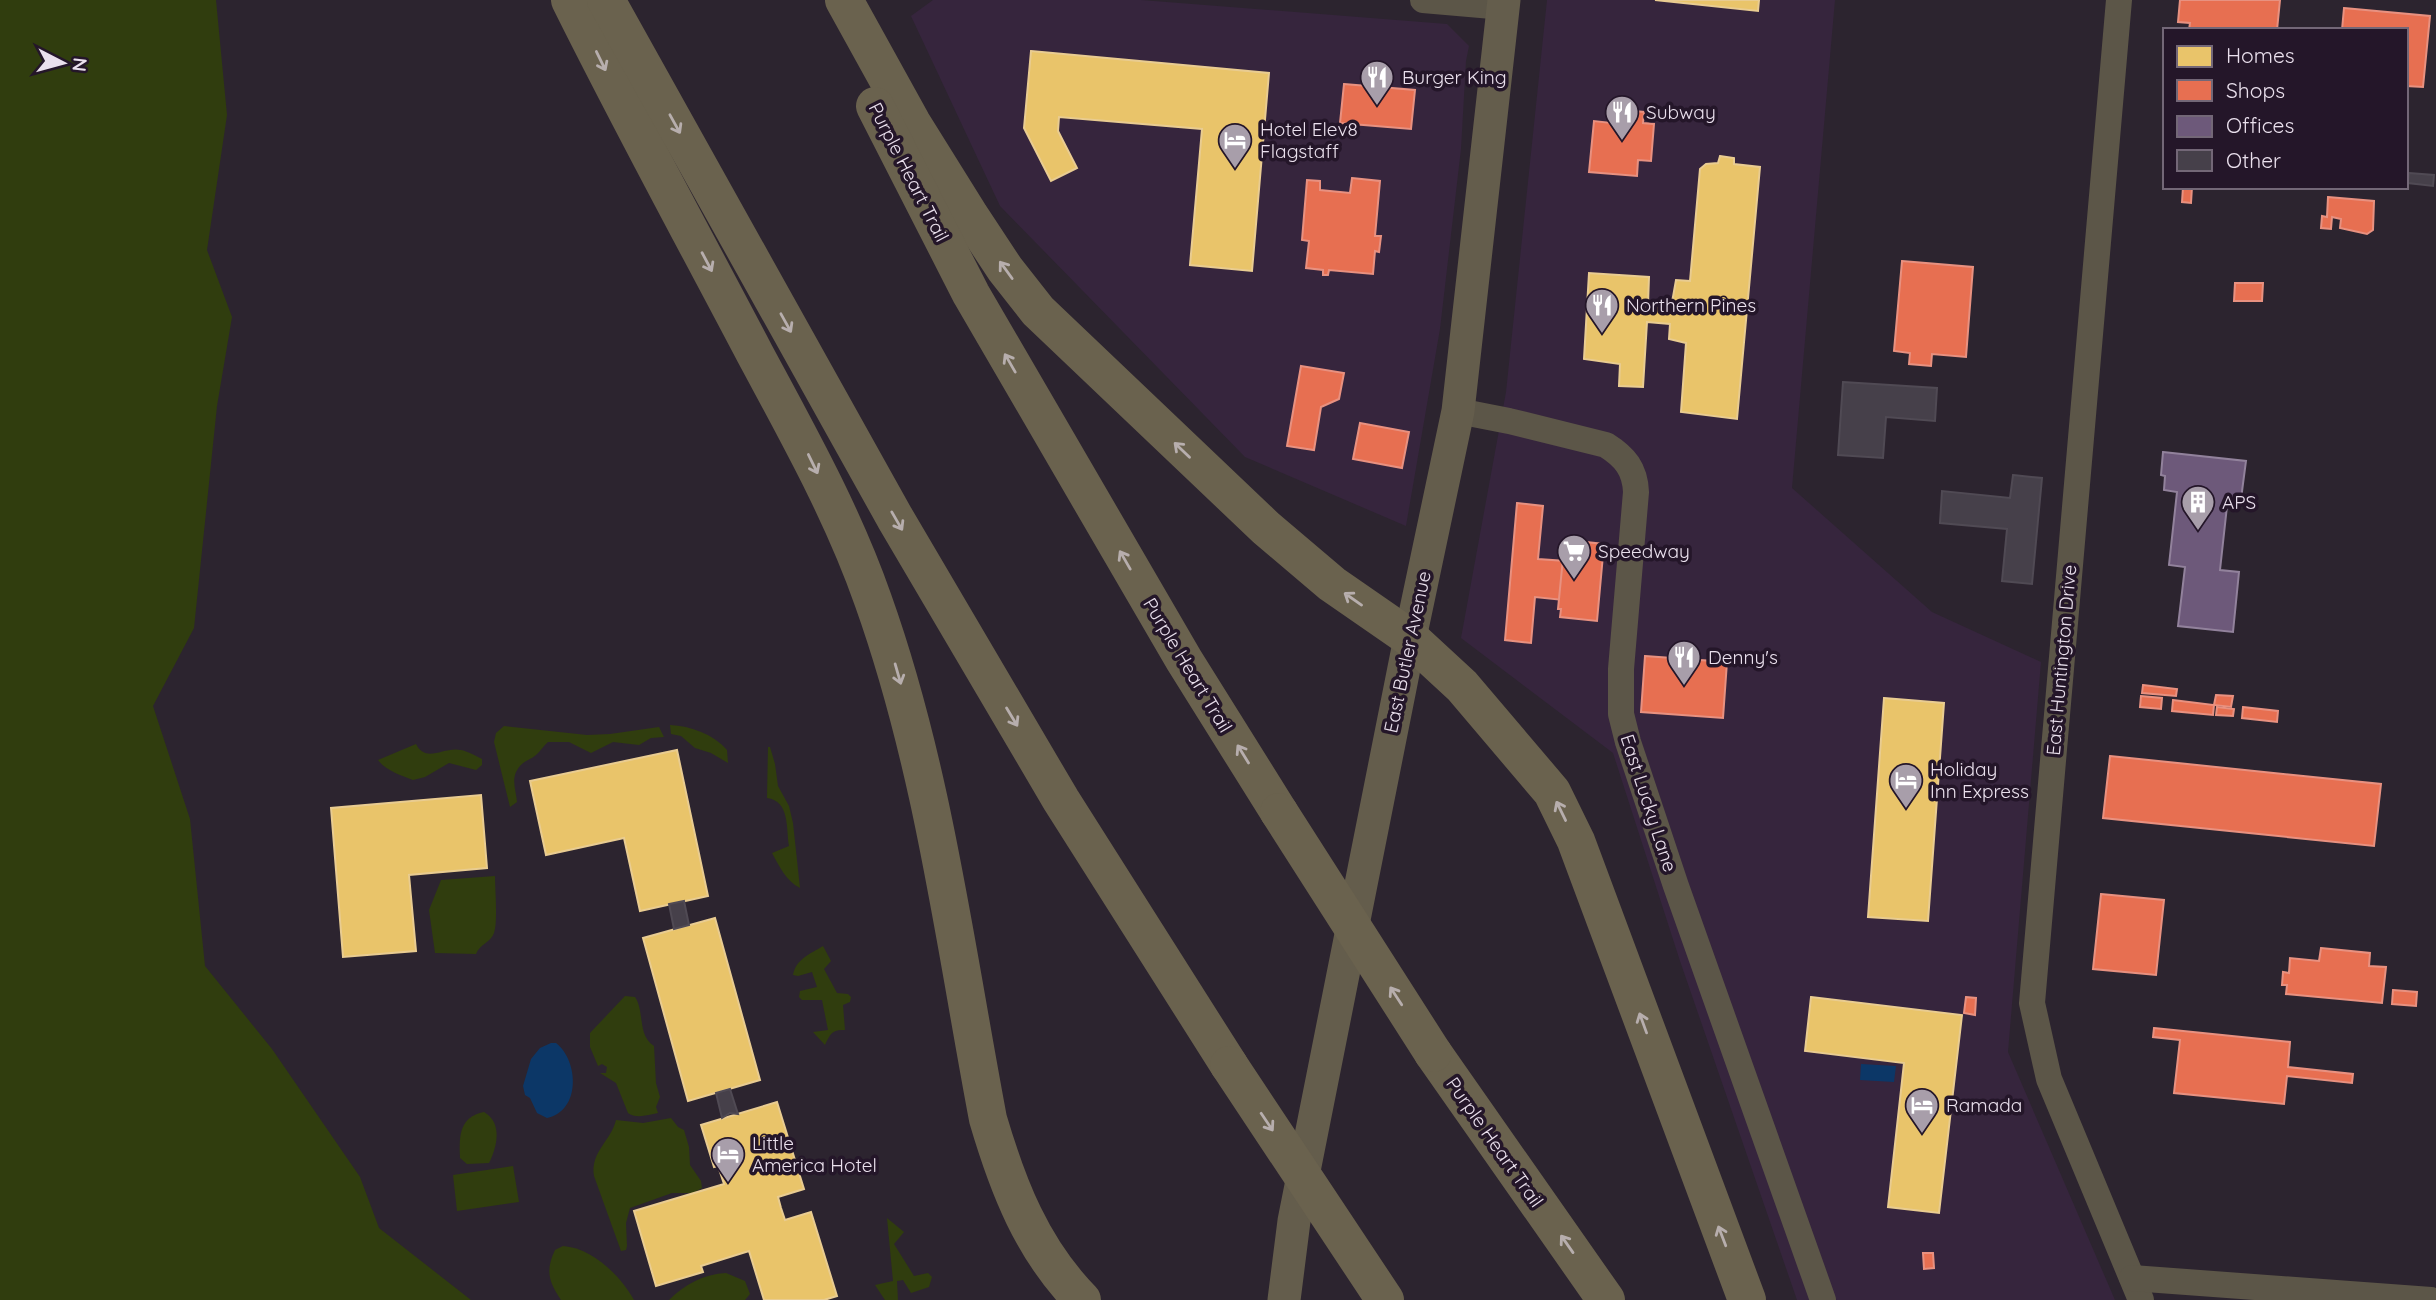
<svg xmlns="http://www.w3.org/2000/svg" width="2436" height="1300" font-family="Quicksand,sans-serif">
<rect width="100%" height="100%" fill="#2c242f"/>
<!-- built -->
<g fill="#36253d">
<polygon points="933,0 1141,0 1447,24 1469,46 1466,61 1461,149 1440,329 1406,526 1245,457 1000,206 911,16"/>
<polygon points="1547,0 1835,0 1792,488 1932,612 2041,662 2008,1052 2115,1300 1797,1300 1680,961 1613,753 1461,638 1506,392"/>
</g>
<!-- green -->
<g fill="#303d0e">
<polygon points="0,0 216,0 227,115 207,250 232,317 217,406 194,628 153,706 190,819 205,966 272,1049 360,1177 379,1228 471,1300 0,1300"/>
<path d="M670,725C691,726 713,734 727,750L728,763L711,753L695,748L681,736L671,734Z"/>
<path d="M504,726L587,735L610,734L659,727L664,737L651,738L639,745L613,742L591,753L569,742H548C543,746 541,751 536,755C532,759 526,760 522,764C509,776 516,789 517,802L510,807L494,742L496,733Z"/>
<path d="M416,744C426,764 444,746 461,750C467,751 476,756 482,759V765L476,770L449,763L425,777L413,780C402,776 385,770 378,760Z"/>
<path d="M768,747H770L775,764L778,786L789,806L793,823L800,888C787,882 779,866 772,853L789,846C786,828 790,801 767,798Z"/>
<path d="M495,876C495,889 498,923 494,933C491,942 480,944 476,954L435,953L429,910L441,880Z"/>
<path d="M823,946L831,961L824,969L837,993L848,994L851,997L850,1002L843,1005L845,1030C832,1029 830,1034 825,1045L813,1032L828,1030L822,1000H802L799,997L800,991L817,987L812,972L798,976L793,975C796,959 810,954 823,946Z"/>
<path d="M625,996L635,997C645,1012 637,1035 654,1046L656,1083L660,1097L656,1107L658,1113C648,1115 636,1119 628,1113L616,1083L600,1073H606L607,1067L602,1064L598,1066L590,1047V1033Z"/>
<path d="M484,1112C503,1123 497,1147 489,1163L467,1164L460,1158C459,1136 459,1117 484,1112Z"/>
<path d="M671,1118L678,1127L684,1130L689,1147L690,1165L701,1181L702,1188L693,1193H672L630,1208L626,1223L627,1246L626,1250L621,1251L594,1176C590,1152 611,1141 616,1120L643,1123Z"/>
<polygon points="513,1166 519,1202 457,1211 453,1175"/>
<polygon points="887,1218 904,1232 894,1244 914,1276 928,1273 932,1277 929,1287 911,1293 903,1280 897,1281 898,1300 885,1300 875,1285 893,1281"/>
<path d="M563,1246C592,1248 620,1275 634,1300H561C549,1282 545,1271 555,1250Z"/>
<path d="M726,1273L745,1281L750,1294L745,1300H669C685,1284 704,1274 726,1273Z"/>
</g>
<!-- water -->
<g fill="#0c3767">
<path d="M551,1043H556C579,1061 581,1111 547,1118L537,1113L530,1098L525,1095L523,1086L531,1059L540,1048Z"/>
<polygon points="1861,1064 1896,1066 1894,1082 1860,1080"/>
</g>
<!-- homes -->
<g fill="#e9c46a" stroke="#e9cc91" stroke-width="2">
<polygon points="1655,0 1759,0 1758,11"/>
<polygon points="1031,51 1269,73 1252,271 1190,265 1202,129 1059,117 1058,131 1077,168 1051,181 1024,128"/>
<polygon points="1720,156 1734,158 1734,164 1760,167 1737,419 1681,412 1686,343 1669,339 1670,324 1647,322 1643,387 1619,386 1620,364 1584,359 1589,273 1649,277 1648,305 1671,308 1676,280 1690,281 1700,169 1706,164 1718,163"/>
<polygon points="1884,698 1944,703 1928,921 1868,917"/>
<polygon points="677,750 708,896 640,911 624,838 546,855 530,781"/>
<polygon points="481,795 487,868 409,875 416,951 343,957 331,808"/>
<polygon points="715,918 760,1080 688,1101 643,938"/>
<polygon points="1811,997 1962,1015 1939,1213 1888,1207 1904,1063 1805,1051"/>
<polygon points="777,1102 804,1189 778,1197 781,1208 785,1220 811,1212 837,1296 824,1300 764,1300 749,1251 701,1266 703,1272 656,1286 634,1211 724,1184 718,1166 714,1167 701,1125"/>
</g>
<!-- shops -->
<g fill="#e76f51" stroke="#e89180" stroke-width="2">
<polygon points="2180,0 2280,0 2277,30 2189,30 2190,23 2178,22"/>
<polygon points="2344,8 2430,16 2423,87 2406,86 2406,30 2342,30"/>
<polygon points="1344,84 1415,90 1411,129 1340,123"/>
<polygon points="1612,109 1644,112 1643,123 1654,124 1651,161 1638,160 1637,176 1589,172 1594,121 1611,123"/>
<polygon points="1352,178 1380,181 1375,236 1381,236 1379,252 1375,251 1373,274 1329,270 1328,275 1323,275 1323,270 1306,268 1309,241 1302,240 1307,180 1320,181 1320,190 1350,193"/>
<polygon points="2183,187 2192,187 2191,203 2182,202"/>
<polygon points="2328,197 2374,201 2373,230 2367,234 2340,228 2341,219 2332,217 2331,229 2321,228 2322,216 2327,217"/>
<polygon points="1902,261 1973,267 1966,357 1932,354 1931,366 1909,364 1910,353 1894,351"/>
<polygon points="2235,283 2263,283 2262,301 2234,301"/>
<polygon points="1301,366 1344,373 1339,399 1321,407 1314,450 1287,446"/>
<polygon points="1360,423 1409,432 1402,468 1353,459"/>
<polygon points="1517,503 1543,506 1538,559 1566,561 1563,600 1535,597 1531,643 1505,640"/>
<polygon points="1567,540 1604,544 1597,621 1560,617 1561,609 1558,609 1564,548 1566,548"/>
<polygon points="1645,656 1727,662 1723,718 1641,712"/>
<polygon points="2143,685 2177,689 2176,696 2142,693"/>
<polygon points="2216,695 2233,696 2231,707 2214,705"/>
<polygon points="2141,696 2162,698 2161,709 2140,707"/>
<polygon points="2173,700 2214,705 2213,715 2172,711"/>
<polygon points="2217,707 2234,709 2233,716 2216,715"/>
<polygon points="2243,707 2278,711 2277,722 2242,718"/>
<polygon points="2110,756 2381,784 2374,846 2103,818"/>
<polygon points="2101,894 2164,900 2156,975 2093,969"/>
<polygon points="2321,948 2370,953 2369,966 2386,967 2382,1003 2286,994 2287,985 2282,985 2283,972 2289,973 2290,958 2319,961"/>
<polygon points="2393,990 2417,992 2416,1006 2392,1004"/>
<polygon points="1966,997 1976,998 1975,1015 1964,1013"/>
<polygon points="2154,1028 2290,1042 2288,1067 2353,1074 2352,1083 2287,1076 2284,1104 2174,1093 2180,1040 2153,1037"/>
<polygon points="1923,1253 1933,1253 1934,1268 1924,1269"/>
</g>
<!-- offices -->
<polygon fill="#6d597a" stroke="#92829c" stroke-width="2" points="2163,452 2246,461 2241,499 2228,497 2220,570 2239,572 2233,632 2178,626 2185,567 2169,565 2177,492 2164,490 2165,476 2161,475"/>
<!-- building -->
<g fill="#46404a" stroke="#504a54" stroke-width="2">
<polygon points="2409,173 2434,175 2433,186 2408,183"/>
<polygon points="1843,382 1937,388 1935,421 1886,417 1883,458 1838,455"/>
<polygon points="2013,475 2042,478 2032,584 2002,581 2007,529 1940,523 1942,491 2010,498"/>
<polygon points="684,901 689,925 674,929 669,904"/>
<polygon points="730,1089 738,1114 730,1113 722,1118 716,1093"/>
</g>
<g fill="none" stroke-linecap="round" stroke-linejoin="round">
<!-- minor -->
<g stroke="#5c5648" stroke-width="26">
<polyline points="1423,0 1504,7"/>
<polyline points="2119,0 2032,1003 2049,1079 2141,1300"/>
<path d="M1458,411L1509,421L1606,445C1625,457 1635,469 1636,492L1621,669V714L1628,742L1676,886L1823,1300"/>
<polyline points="2132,1278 2431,1300"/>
</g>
<!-- major -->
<polyline stroke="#645d4c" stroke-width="33" points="1284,1300 1294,1221 1410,638 1458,411 1504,0"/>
<!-- highway -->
<g stroke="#6a624e" stroke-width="38">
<path d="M570,0C629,119 693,236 755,354C798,434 843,514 873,600C933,768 955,945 988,1119C1008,1187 1032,1249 1082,1300"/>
<polyline points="606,0 895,518 1061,800 1229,1065"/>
<polyline points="844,0 912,123 970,216 1005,269 1038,311 1266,528 1332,584 1410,638 1462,686 1552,792 1576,841 1747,1300"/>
<polyline points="875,106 971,294 1184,660 1279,812"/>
<polyline points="1433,1053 1606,1300"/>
</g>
<!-- highway-bridge -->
<g stroke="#6a624e" stroke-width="38">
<polyline points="1279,812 1433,1053"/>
<polyline points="1229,1065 1385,1300"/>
</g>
</g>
<!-- one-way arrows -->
<defs><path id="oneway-shaft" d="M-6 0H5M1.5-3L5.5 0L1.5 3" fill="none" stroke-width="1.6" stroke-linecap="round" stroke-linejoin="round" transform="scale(1.75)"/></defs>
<g stroke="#b7aead">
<use href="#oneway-shaft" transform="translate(601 61) rotate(64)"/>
<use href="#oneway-shaft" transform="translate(675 124) rotate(61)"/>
<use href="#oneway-shaft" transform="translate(707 262) rotate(62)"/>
<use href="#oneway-shaft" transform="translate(1006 270) rotate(-126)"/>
<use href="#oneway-shaft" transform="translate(786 323) rotate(61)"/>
<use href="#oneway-shaft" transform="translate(1010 363) rotate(-120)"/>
<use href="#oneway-shaft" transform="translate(1182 450) rotate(-136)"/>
<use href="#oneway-shaft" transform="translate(813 464) rotate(64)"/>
<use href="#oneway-shaft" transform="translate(897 521) rotate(60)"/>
<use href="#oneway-shaft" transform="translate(1125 560) rotate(-120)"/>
<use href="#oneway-shaft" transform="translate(1353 599) rotate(-145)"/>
<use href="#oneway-shaft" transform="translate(898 674) rotate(74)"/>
<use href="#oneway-shaft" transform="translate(1012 717) rotate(59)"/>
<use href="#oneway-shaft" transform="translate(1243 754) rotate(-122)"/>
<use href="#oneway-shaft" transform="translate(1561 811) rotate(-116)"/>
<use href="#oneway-shaft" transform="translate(1396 996) rotate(-123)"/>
<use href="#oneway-shaft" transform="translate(1643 1023) rotate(-110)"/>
<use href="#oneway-shaft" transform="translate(1267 1122) rotate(56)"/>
<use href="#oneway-shaft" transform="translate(1722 1236) rotate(-111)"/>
<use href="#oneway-shaft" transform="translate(1567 1244) rotate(-125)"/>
</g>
<!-- icons -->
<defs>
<symbol id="restaurant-pin" viewBox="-11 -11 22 30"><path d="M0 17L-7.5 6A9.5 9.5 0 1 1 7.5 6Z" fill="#a89eaa" stroke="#241629"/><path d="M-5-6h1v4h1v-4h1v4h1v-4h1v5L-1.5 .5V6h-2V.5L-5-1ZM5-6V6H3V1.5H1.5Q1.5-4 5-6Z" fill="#fff"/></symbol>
<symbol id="hotel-pin" viewBox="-11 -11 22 30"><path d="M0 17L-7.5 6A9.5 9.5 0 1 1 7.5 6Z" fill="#a89eaa" stroke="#241629"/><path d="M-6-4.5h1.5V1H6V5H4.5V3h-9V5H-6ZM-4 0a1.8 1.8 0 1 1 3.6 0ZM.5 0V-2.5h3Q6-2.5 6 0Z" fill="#fff"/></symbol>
<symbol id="building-pin" viewBox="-11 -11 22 30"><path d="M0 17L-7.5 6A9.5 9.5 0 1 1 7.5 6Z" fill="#a89eaa" stroke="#241629"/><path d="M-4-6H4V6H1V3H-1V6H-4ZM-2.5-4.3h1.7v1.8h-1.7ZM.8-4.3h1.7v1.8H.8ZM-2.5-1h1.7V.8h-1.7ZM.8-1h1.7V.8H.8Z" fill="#fff"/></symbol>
<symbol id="supermarket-pin" viewBox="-11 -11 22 30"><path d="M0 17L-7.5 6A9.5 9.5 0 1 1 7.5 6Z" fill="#a89eaa" stroke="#241629"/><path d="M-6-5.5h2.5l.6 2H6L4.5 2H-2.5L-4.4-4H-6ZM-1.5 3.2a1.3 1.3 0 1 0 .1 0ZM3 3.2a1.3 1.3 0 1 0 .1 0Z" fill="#fff"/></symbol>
</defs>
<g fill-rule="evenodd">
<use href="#restaurant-pin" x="1358" y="58" width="38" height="52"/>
<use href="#restaurant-pin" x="1603" y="93" width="38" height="52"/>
<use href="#hotel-pin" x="1216" y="121" width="38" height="52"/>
<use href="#restaurant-pin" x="1583" y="286" width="38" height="52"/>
<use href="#building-pin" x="2179" y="483" width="38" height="52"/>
<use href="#supermarket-pin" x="1555" y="532" width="38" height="52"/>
<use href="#restaurant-pin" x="1665" y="638" width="38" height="52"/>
<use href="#hotel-pin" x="1887" y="761" width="38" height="52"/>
<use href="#hotel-pin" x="1903" y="1086" width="38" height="52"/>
<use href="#hotel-pin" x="709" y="1135" width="38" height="52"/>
</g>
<g text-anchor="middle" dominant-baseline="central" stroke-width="7" stroke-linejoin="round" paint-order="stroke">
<!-- poi labels -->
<g font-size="19" fill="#eae0ed" stroke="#241629" text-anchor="start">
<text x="1402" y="77">Burger King</text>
<text x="1646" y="112">Subway</text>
<text x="1260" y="129">Hotel Elev8<tspan x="1260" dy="22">Flagstaff</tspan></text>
<text x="1626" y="305">Northern Pines</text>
<text x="2222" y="502">APS</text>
<text x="1598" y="551">Speedway</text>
<text x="1708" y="657">Denny's</text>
<text x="1930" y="769">Holiday<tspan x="1930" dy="22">Inn Express</tspan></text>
<text x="1946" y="1105">Ramada</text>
<text x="752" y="1143">Little<tspan x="752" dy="22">America Hotel</tspan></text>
</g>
<!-- street labels -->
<g font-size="19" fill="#eae0ed" stroke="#241629">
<text transform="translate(909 172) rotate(63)">Purple Heart Trail</text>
<text transform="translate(1407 652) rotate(-78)">East Butler Avenue</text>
<text transform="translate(2061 660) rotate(-85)">East Huntington Drive</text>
<text transform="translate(1188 665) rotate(59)">Purple Heart Trail</text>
<text transform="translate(1649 803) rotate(72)">East Lucky Lane</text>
<text transform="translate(1495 1142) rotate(55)">Purple Heart Trail</text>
</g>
</g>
<!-- legend -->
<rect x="2163" y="28" width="245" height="161" fill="#241629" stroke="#736777" stroke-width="2"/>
<rect x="2177" y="46" width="35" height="21" fill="#e9c46a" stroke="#736777" stroke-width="2"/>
<text x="2226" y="63" font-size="21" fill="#eae0ed">Homes</text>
<rect x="2177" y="80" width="35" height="21" fill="#e76f51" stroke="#736777" stroke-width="2"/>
<text x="2226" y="98" font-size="21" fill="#eae0ed">Shops</text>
<rect x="2177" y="116" width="35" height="21" fill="#6d597a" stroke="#736777" stroke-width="2"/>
<text x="2226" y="133" font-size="21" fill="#eae0ed">Offices</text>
<rect x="2177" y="150" width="35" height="21" fill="#46404a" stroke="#736777" stroke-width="2"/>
<text x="2226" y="168" font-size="21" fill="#eae0ed">Other</text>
<!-- north arrow -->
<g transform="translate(63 63) rotate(96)" stroke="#241629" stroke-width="5" paint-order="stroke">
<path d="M0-5L12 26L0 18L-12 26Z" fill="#eae0ed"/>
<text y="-10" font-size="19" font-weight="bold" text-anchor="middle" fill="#eae0ed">N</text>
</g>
</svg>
